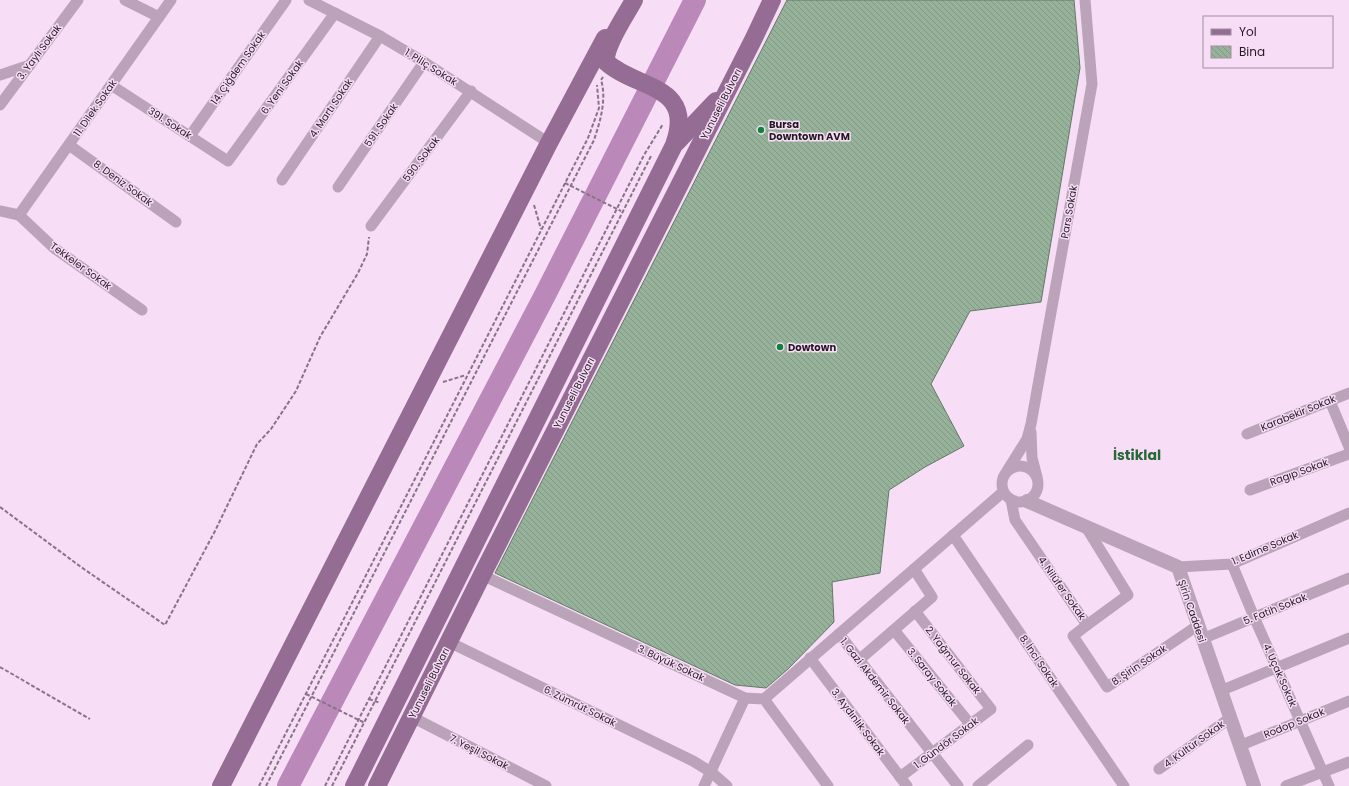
<svg xmlns="http://www.w3.org/2000/svg" width="1349" height="786" font-family="Poppins,sans-serif">
<defs>
<pattern id="building-back-hatch" width="6" height="6" patternUnits="userSpaceOnUse"><rect width="6" height="6" fill="#97b29b"/><path d="M-1 5l2 2M0 0l6 6M5-1l2 2" fill="none" stroke="#829885"/></pattern>
</defs>
<rect width="100%" height="100%" fill="#f7ddf6"/>
<g fill="none" stroke-linecap="round" stroke-linejoin="round">
<!-- river -->
<polyline stroke="#ba88b9" stroke-width="22" points="288,786 545,295 695,0"/>
</g>
<!-- building -->
<polygon fill="url(#building-back-hatch)" stroke="#617a65" points="787,0 1074,0 1080,68 1041,302 970,311 931,384 964,446 925,467 889,490 880,573 832,582 834,622 788,669 766,688 735,685 495,573"/>
<g fill="none" stroke-linecap="round" stroke-linejoin="round">
<!-- path -->
<g stroke="#867586" stroke-width="2" stroke-dasharray="4 2" stroke-linecap="butt">
<polyline points="565,183 621,211"/>
<polyline points="534,205 541,229"/>
<polyline points="443,382 466,375"/>
<polyline points="0,507 81,567 165,625 215,531 257,444 271,429 296,391 320,337 358,273 367,254 369,237"/>
<polyline points="0,667 90,719"/>
<polyline points="306,694 365,723"/>
<polyline points="369,699 380,703"/>
<polyline points="259,786 588,138 599,108 597,85"/>
<path d="M266,786L594,140C600,122 607,99 601,80L603,77"/>
<polyline points="325,786 644,155 663,124"/>
<polyline points="332,786 651,156"/>
</g>
<!-- minor -->
<g stroke="#bba4ba" stroke-width="11">
<polyline points="125,0 159,17"/>
<polyline points="309,0 380,36 424,62 549,143"/>
<polyline points="0,75 30,65"/>
<polyline points="111,85 228,161 335,13"/>
<polyline points="0,105 78,0"/>
<polyline points="190,136 286,0"/>
<polyline points="69,145 176,222"/>
<polyline points="282,180 380,36"/>
<polyline points="338,187 424,62"/>
<polyline points="0,211 19,215 54,248 142,310"/>
<polyline points="19,215 171,0"/>
<polyline points="371,226 471,91"/>
<polyline points="1330,401 1349,447"/>
<polyline points="1031,432 1032,458 1037,477"/>
<polyline points="1247,434 1349,393"/>
<circle cx="1020" cy="484" r="18"/>
<polyline points="1007,471 1027,439 1031,424 1092,84 1085,0"/>
<polyline points="1250,490 1349,454"/>
<polyline points="1011,500 1015,520 1087,625 1128,595 1086,527"/>
<polyline points="953,535 1124,786"/>
<polyline points="1232,564 1254,617 1329,786"/>
<polyline points="1178,567 1232,564 1349,513"/>
<polyline points="482,575 745,698 764,699 828,786"/>
<polyline points="1087,625 1073,636 1107,687 1197,626"/>
<polyline points="894,630 970,724"/>
<polyline points="839,634 1003,492"/>
<polyline points="1202,639 1349,578"/>
<polyline points="449,642 693,761 711,772 727,786"/>
<polyline points="810,658 907,786"/>
<polyline points="859,660 932,597 914,569"/>
<polyline points="1220,691 1349,638"/>
<polyline points="764,699 839,634 958,786"/>
<polyline points="412,717 546,786"/>
<polyline points="1239,746 1349,701"/>
<polyline points="1159,769 1230,718"/>
<polyline points="900,777 991,709 915,611"/>
<polyline points="704,786 745,698"/>
<polyline points="978,786 1028,745"/>
<polyline points="1286,786 1349,762"/>
</g>
<!-- tertiary -->
<polyline stroke="#bba4ba" stroke-width="14" points="1027,501 1178,567 1254,786"/>
<!-- primary -->
<g stroke="#956c94" stroke-width="18">
<polyline points="676,143 716,101"/>
<polyline points="221,786 549,143 605,38"/>
<path d="M354,786L674,145C696,84 637,90 606,62C604,46 626,15 634,0"/>
<polyline points="377,786 482,575 753,40 772,0"/>
</g>
</g>
<!-- markers -->
<g fill="#10833b" stroke="#f7ddf6" stroke-width="1.5">
<circle cx="761" cy="130" r="4"/>
<circle cx="780" cy="347" r="4"/>
</g>
<g text-anchor="middle" dominant-baseline="central" stroke-width="3" stroke-linejoin="round" paint-order="stroke">
<!-- street labels -->
<g font-size="10" fill="#221922" stroke="#f7ddf6">
<text transform="translate(39 52) rotate(-53)">3. Yaylı Sokak</text>
<text transform="translate(431 67) rotate(32)">1. Piliç Sokak</text>
<text transform="translate(238 68) rotate(-55)">14. Çiğdem Sokak</text>
<text transform="translate(282 87) rotate(-54)">6. Yeni Sokak</text>
<text transform="translate(721 104) rotate(-63)">Yunuseli Bulvarı</text>
<text transform="translate(95 108) rotate(-55)">11. Dilek Sokak</text>
<text transform="translate(331 108) rotate(-56)">4. Martı Sokak</text>
<text transform="translate(170 123) rotate(33)">391. Sokak</text>
<text transform="translate(381 125) rotate(-55)">591. Sokak</text>
<text transform="translate(421 159) rotate(-53)">590. Sokak</text>
<text transform="translate(123 183) rotate(36)">8. Deniz Sokak</text>
<text transform="translate(1069 212) rotate(-80)">Pars Sokak</text>
<text transform="translate(81 266) rotate(36)">Tekkeler Sokak</text>
<text transform="translate(574 393) rotate(-63)">Yunuseli Bulvarı</text>
<text transform="translate(1298 413) rotate(-22)">Karabekir Sokak</text>
<text transform="translate(1299 472) rotate(-20)">Ragıp Sokak</text>
<text transform="translate(1265 548) rotate(-23)">1. Edirne Sokak</text>
<text transform="translate(1062 588) rotate(55)">4. Nilüfer Sokak</text>
<text transform="translate(1275 609) rotate(-22)">5. Fatih Sokak</text>
<text transform="translate(1192 611) rotate(71)">Şirin Caddesi</text>
<text transform="translate(953 660) rotate(52)">2. Yağmur Sokak</text>
<text transform="translate(1039 661) rotate(56)">8. İnci Sokak</text>
<text transform="translate(671 663) rotate(25)">3. Büyük Sokak</text>
<text transform="translate(1139 665) rotate(-34)">8. Şirin Sokak</text>
<text transform="translate(1280 675) rotate(66)">4. Uçak Sokak</text>
<text transform="translate(932 677) rotate(51)">3. Saray Sokak</text>
<text transform="translate(875 681) rotate(52)">1. Gazi Akdemir Sokak</text>
<text transform="translate(429 683) rotate(-63)">Yunuseli Bulvarı</text>
<text transform="translate(580 706) rotate(26)">6. Zümrüt Sokak</text>
<text transform="translate(858 722) rotate(53)">3. Aydınlık Sokak</text>
<text transform="translate(1294 723) rotate(-22)">Rodop Sokak</text>
<text transform="translate(946 743) rotate(-37)">1. Gündör Sokak</text>
<text transform="translate(1194 744) rotate(-36)">4. Kültür Sokak</text>
<text transform="translate(479 752) rotate(27)">7. Yeşil Sokak</text>
</g>
<!-- poi labels -->
<g font-size="10" font-weight="bold" fill="#221922" stroke="#f7ddf6" text-anchor="start">
<text x="769" y="124">Bursa<tspan x="769" dy="12">Downtown AVM</tspan></text>
<text x="788" y="347">Dowtown</text>
</g>
<!-- district labels -->
<g font-size="14" font-weight="bold" fill="#276738" stroke="#f7ddf6">
<text x="1137" y="455">İstiklal</text>
</g>
</g>
<!-- legend -->
<rect x="1203" y="16" width="130" height="52" fill="#f7ddf6" stroke="#a28fa1"/>
<rect x="1211" y="29" width="20" height="6" fill="#956c94" stroke="#a28fa1"/>
<text x="1239" y="36" font-size="12" fill="#221922">Yol</text>
<rect x="1211" y="46" width="20" height="12" fill="url(#building-back-hatch)" stroke="#a28fa1"/>
<text x="1239" y="56" font-size="12" fill="#221922">Bina</text>
</svg>
